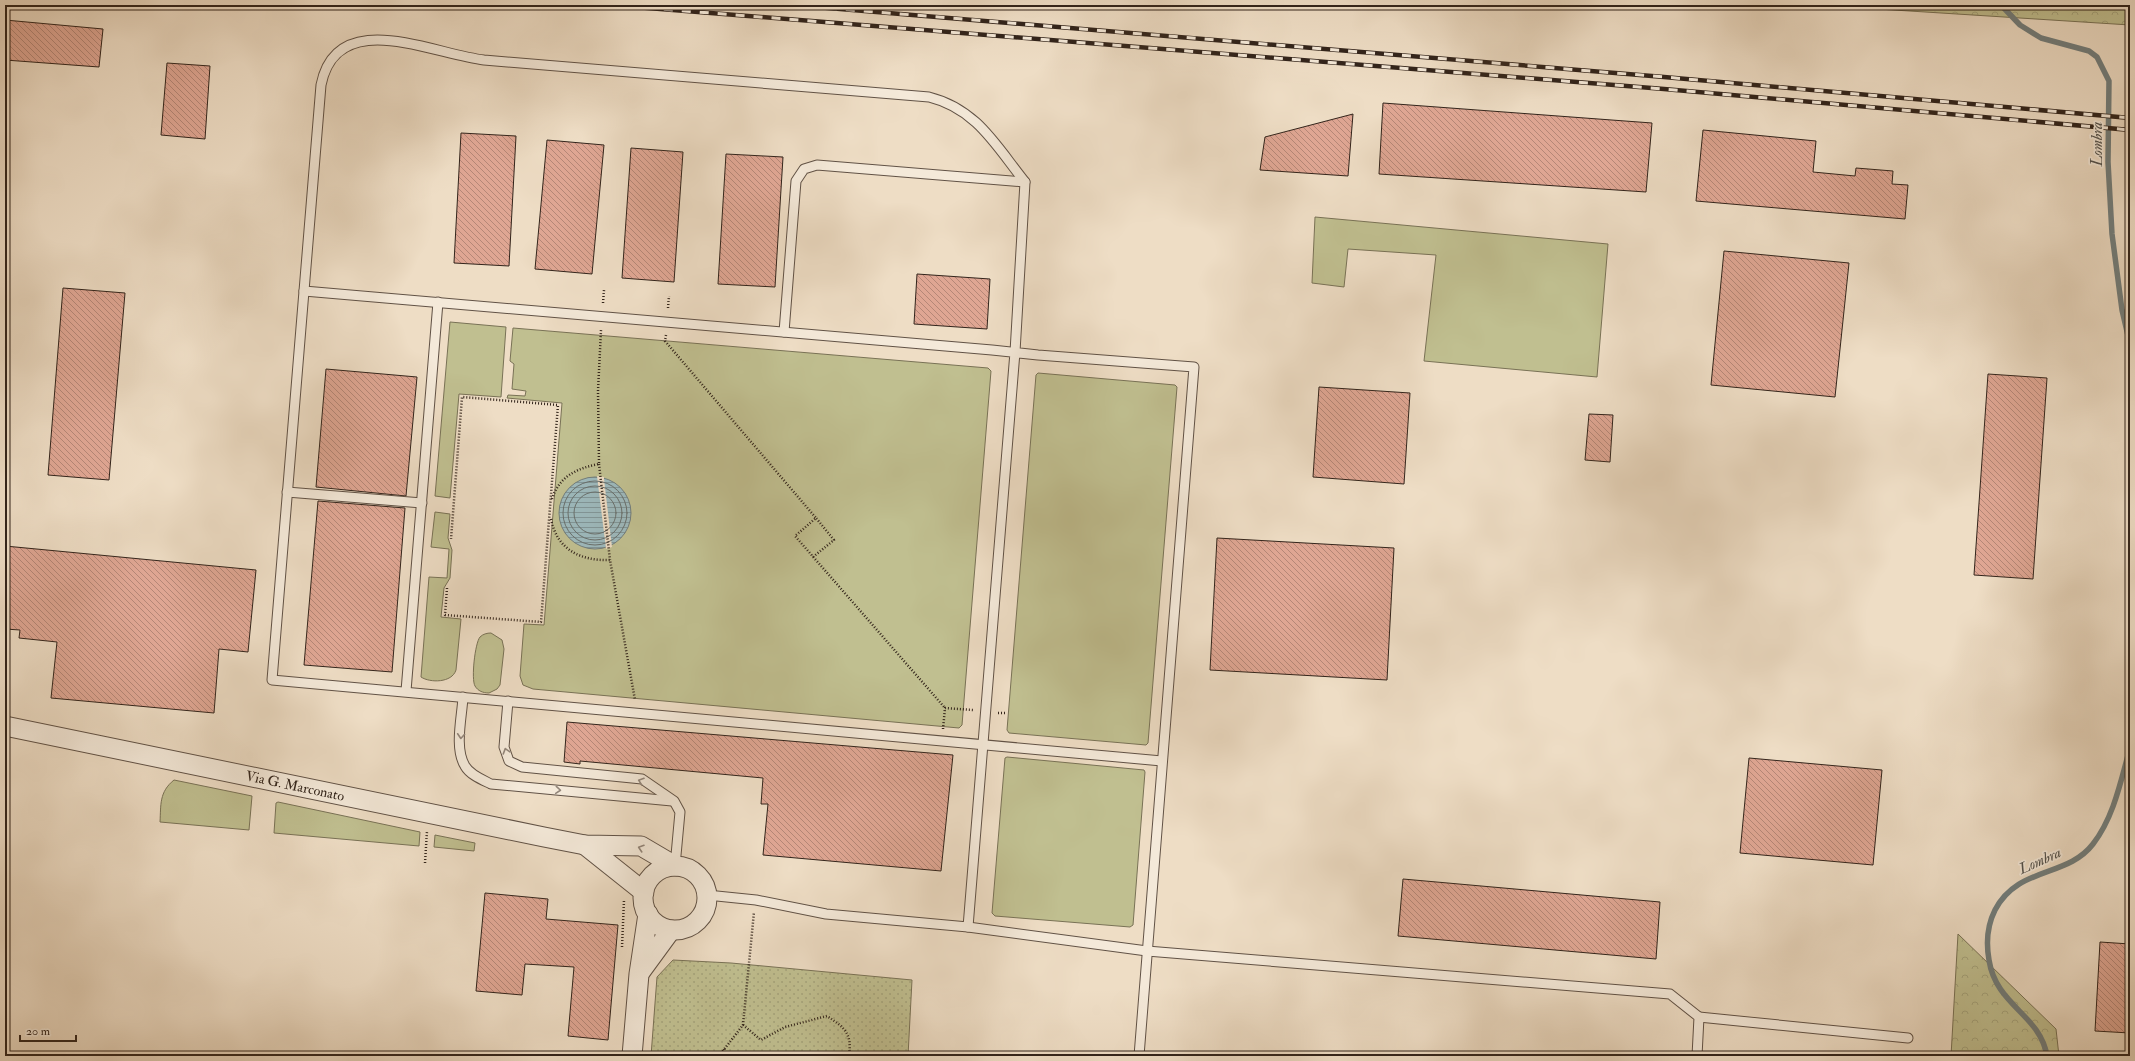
<svg xmlns="http://www.w3.org/2000/svg" width="2135" height="1061" font-family="'IM FELL Double Pica',serif">
<defs>
<pattern id="forest-crowns" width="20" height="18" patternUnits="userSpaceOnUse"><rect width="20" height="18" fill="#c0bf90"/><path d="M2 6a3 3 0 1 1 6 0M12 15a3 3 0 1 1 6 0" fill="none" stroke="#a5a47c"/></pattern>
<pattern id="park-dots" width="8" height="8" patternUnits="userSpaceOnUse"><rect width="8" height="8" fill="#c0bf90"/><path d="M2 2h.1M6 6h.1" fill="none" stroke="#a5a47c" stroke-width="1.8" stroke-linecap="round"/></pattern>
<pattern id="water-rules" width="6" height="5" patternUnits="userSpaceOnUse"><rect width="6" height="5" fill="#9dbabe"/><path d="M0 2.5h6" fill="none" stroke="#81979a"/></pattern>
<pattern id="building-back-hatch" width="6" height="6" patternUnits="userSpaceOnUse"><rect width="6" height="6" fill="#dfa693"/><path d="M-1 5l2 2M0 0l6 6M5-1l2 2" fill="none" stroke="#b58777"/></pattern>
</defs>
<rect width="100%" height="100%" fill="#eeddc5"/>
<filter id="stains"><feTurbulence type="fractalNoise" baseFrequency=".005" numOctaves="4"/><feColorMatrix values="0 0 0 0 .2 0 0 0 0 .09 0 0 0 0 .02 0 0 0 .5 -.17"/></filter>
<radialGradient id="worn" r=".72"><stop offset=".6" stop-color="#630" stop-opacity="0"/><stop offset="1" stop-color="#630" stop-opacity=".3"/></radialGradient>
<!-- green -->
<g fill="#c0bf90" stroke="#797256">
<polygon points="1315,217 1608,244 1597,377 1424,361 1436,255 1348,249 1344,287 1312,283"/>
<polygon points="450,322 506,327 501,397 459,394 450,498 435,496"/>
<polygon points="513,328 988,368 991,371 962,725 959,728 533,689 523,685 520,676 524,624 544,625 562,403 507,398 508,395 525,396 526,391 512,389 514,364 510,361"/>
<polygon points="1038,373 1175,385 1177,387 1148,743 1146,745 1009,733 1007,730 1036,375"/>
<path d="M435,512L450,514L448,538L452,550L450,578L444,588L441,617L461,619L456,670C452,683 430,683 421,677L429,577L447,578L449,549L431,547Z"/>
<path d="M491,633L502,640L504,649L500,685L497,689L489,693C483,693 478,691 475,686C471,679 475,643 480,637C483,634 487,633 491,633Z"/>
<polygon points="1007,757 1144,770 1145,772 1133,925 1130,927 995,916 992,913 1005,758"/>
<path d="M174,780L252,796L249,830L160,822C161,805 159,792 174,780Z"/>
<polygon points="278,802 420,832 419,846 274,833 276,803"/>
<polygon points="435,835 475,843 474,851 434,847"/>
</g>
<!-- forest -->
<g fill="url(#forest-crowns)" stroke="#797256">
<polygon points="1815,5 2130,5 2130,25"/>
<polygon points="1958,934 2056,1029 2059,1056 1951,1056"/>
</g>
<!-- park -->
<polygon fill="url(#park-dots)" stroke="#797256" points="673,960 731,963 912,980 908,1056 651,1056 657,977"/>
<!-- water -->
<circle fill="url(#water-rules)" stroke="#727e7d" cx="595" cy="513" r="36"/>
<!-- pier -->
<polygon fill="#eeddc5" points="597,476 604,477 604,479 612,547 606,549"/>
<g fill="none" stroke-linecap="round" stroke-linejoin="round">
<!-- shore -->
<g stroke="#686f6c" stroke-width="1">
<circle cx="595" cy="513" r="32"/>
<circle cx="595" cy="513" r="27"/>
<circle cx="595" cy="513" r="21"/>
</g>
<!-- stream -->
<g stroke="#727e7d" stroke-width="5.5">
<polyline points="2001,5 2020,25 2041,38 2089,51 2097,57 2109,81 2108,162 2112,234 2122,310 2130,344"/>
<path d="M2047,1056C2040,1014 1996,1006 1989,960C1986,943 1987,926 1995,910C2018,866 2067,878 2093,844C2114,817 2121,780 2130,748"/>
</g>
</g>
<!-- building -->
<g fill="url(#building-back-hatch)" stroke="#32241b">
<polygon points="5,20 103,29 99,67 5,60"/>
<polygon points="167,63 210,66 205,139 161,135"/>
<polygon points="1383,103 1652,123 1646,192 1379,174"/>
<polygon points="1353,114 1348,176 1260,170 1265,137"/>
<polygon points="1703,130 1816,141 1813,172 1855,176 1856,168 1893,171 1892,184 1908,185 1905,219 1696,201"/>
<polygon points="461,133 516,136 509,266 454,263"/>
<polygon points="547,140 604,145 592,274 535,269"/>
<polygon points="631,148 683,152 674,282 622,278"/>
<polygon points="726,154 783,157 775,287 718,284"/>
<polygon points="1724,251 1849,263 1835,397 1711,385"/>
<polygon points="917,274 990,279 987,329 914,324"/>
<polygon points="63,288 125,293 109,480 48,475"/>
<polygon points="326,369 417,377 406,496 316,487"/>
<polygon points="1988,374 2047,378 2033,579 1974,575"/>
<polygon points="1319,387 1410,393 1404,484 1313,477"/>
<polygon points="1589,414 1613,415 1610,462 1585,460"/>
<polygon points="318,501 405,508 392,672 304,665"/>
<polygon points="1217,538 1394,548 1387,680 1210,670"/>
<polygon points="5,546 256,570 248,652 219,649 214,713 51,698 57,642 19,638 20,630 5,629"/>
<polygon points="567,722 953,755 941,871 763,855 768,804 761,804 763,778 580,761 580,764 564,762"/>
<polygon points="1749,758 1882,770 1873,865 1740,853"/>
<polygon points="1403,879 1660,902 1656,959 1398,936"/>
<polygon points="485,893 548,899 546,919 618,925 608,1040 568,1036 574,967 525,964 522,995 476,991"/>
<polygon points="2100,942 2130,944 2130,1033 2095,1031"/>
</g>
<g fill="none" stroke-linecap="round" stroke-linejoin="round">
<defs>
<g id="lane">
<polyline points="304,291 272,680 1162,761"/>
<polyline points="784,332 796,181 804,169 817,165 1025,182"/>
<polyline points="287,492 422,503"/>
<polyline points="406,691 438,302"/>
<path d="M463,697C462,717 454,748 465,766C470,775 483,780 491,784L672,801"/>
<polyline points="508,701 504,747 509,761 522,767 642,779 674,801 680,812 675,866"/>
<path d="M707,895L756,900L826,914L968,927L1015,352L1025,182C996,146 977,109 929,97L484,60C432,54 337,6 321,85L304,291L992,350L1038,355L1194,367L1139,1056"/>
<polyline points="968,927 1147,951 1670,994 1699,1017 1697,1056"/>
<polyline points="1699,1017 1908,1038"/>
</g>
<g id="street">
<polyline points="5,726 544,837 585,845 641,846 675,866"/>
<polyline points="585,845 644,892"/>
<circle cx="675" cy="898" r="32"/>
<polyline points="641,971 671,930"/>
<polyline points="632,1056 639,974 648,914"/>
</g>
</defs>
<!-- lane casing -->
<use href="#lane" stroke="#615246" stroke-width="11"/>
<!-- street casing -->
<use href="#street" stroke="#615246" stroke-width="21"/>
<!-- path -->
<g stroke="#32241b" stroke-width="2.5" stroke-dasharray="1 2" stroke-linecap="butt">
<polyline points="603,303 604,290"/>
<polyline points="668,308 669,296"/>
<polyline points="666,335 665,341 816,518 795,536 945,708"/>
<polyline points="599,464 610,560"/>
<path d="M552,499C559,476 578,468 599,464L598,391L601,330"/>
<path d="M551,519C557,550 581,561 610,560L635,700"/>
<polyline points="813,557 834,540 816,518"/>
<polyline points="447,588 445,615 541,622 558,405 462,397 451,539"/>
<polyline points="998,713 1005,713"/>
<polyline points="943,729 945,708 973,710"/>
<polyline points="425,863 427,831"/>
<polyline points="622,947 624,900"/>
<path d="M743,1025L761,1040L785,1027L827,1016C845,1028 852,1033 849,1056"/>
<polyline points="724,1049 726,1056"/>
<polyline points="719,1056 743,1025 754,912"/>
</g>
<!-- lane -->
<use href="#lane" stroke="#f4e9d9" stroke-width="9"/>
<!-- street -->
<use href="#street" stroke="#f4e9d9" stroke-width="19"/>
<defs>
<g id="rail">
<polyline points="610,5 1664,89 2130,130"/>
<polyline points="792,5 1664,77 2130,118"/>
</g>
</defs>
<!-- rail casing -->
<use href="#rail" stroke="#32241b" stroke-width="4.5"/>
<!-- rail -->
<use href="#rail" stroke="#f4e9d9" stroke-width="3" stroke-dasharray="9" stroke-linecap="butt"/>
</g>
<!-- one-way arrows -->
<defs><path id="oneway-chevron" d="M-2-3.5L2.5 0L-2 3.5" fill="none" stroke-width="1.6" stroke-linecap="round" stroke-linejoin="round"/></defs>
<g stroke="#93867a">
<use href="#oneway-chevron" transform="translate(461 736) rotate(94)"/>
<use href="#oneway-chevron" transform="translate(506 751) rotate(-107)"/>
<use href="#oneway-chevron" transform="translate(641 781) rotate(-161)"/>
<use href="#oneway-chevron" transform="translate(558 790) rotate(5)"/>
<use href="#oneway-chevron" transform="translate(641 848) rotate(-162)"/>
</g>
<g text-anchor="middle" dominant-baseline="central" stroke-width="3.5" stroke-linejoin="round" paint-order="stroke">
<!-- street labels -->
<g font-size="14" fill="#32241b" stroke="#f4e9d9">
<text transform="translate(295 786) rotate(12)">Via G. Marconato</text>
</g>
<!-- water labels -->
<g font-size="15" font-style="italic" fill="#52514c" stroke="#f4e9d9">
<text transform="translate(2097 144) rotate(-90)">Lombra</text>
<text transform="translate(2040 861) rotate(-24)">Lombra</text>
</g>
</g>
<!-- margin -->
<rect width="2135" height="1061" fill="none" stroke="#eeddc5" stroke-width="20"/>
<rect x="6" y="6" width="2123" height="1049" fill="none" stroke="#32241b" stroke-width="2"/>
<rect x="10" y="10" width="2115" height="1041" fill="none" stroke="#32241b"/>
<!-- scale -->
<path d="M20 1035v6h56v-6" fill="none" stroke="#32241b" stroke-width="2"/>
<text x="26" y="1035" font-size="12" fill="#32241b" stroke="#f4e9d9" stroke-width="3" paint-order="stroke">20 m</text>
<rect width="100%" height="100%" filter="url(#stains)"/>
<rect width="100%" height="100%" fill="url(#worn)"/>
</svg>
